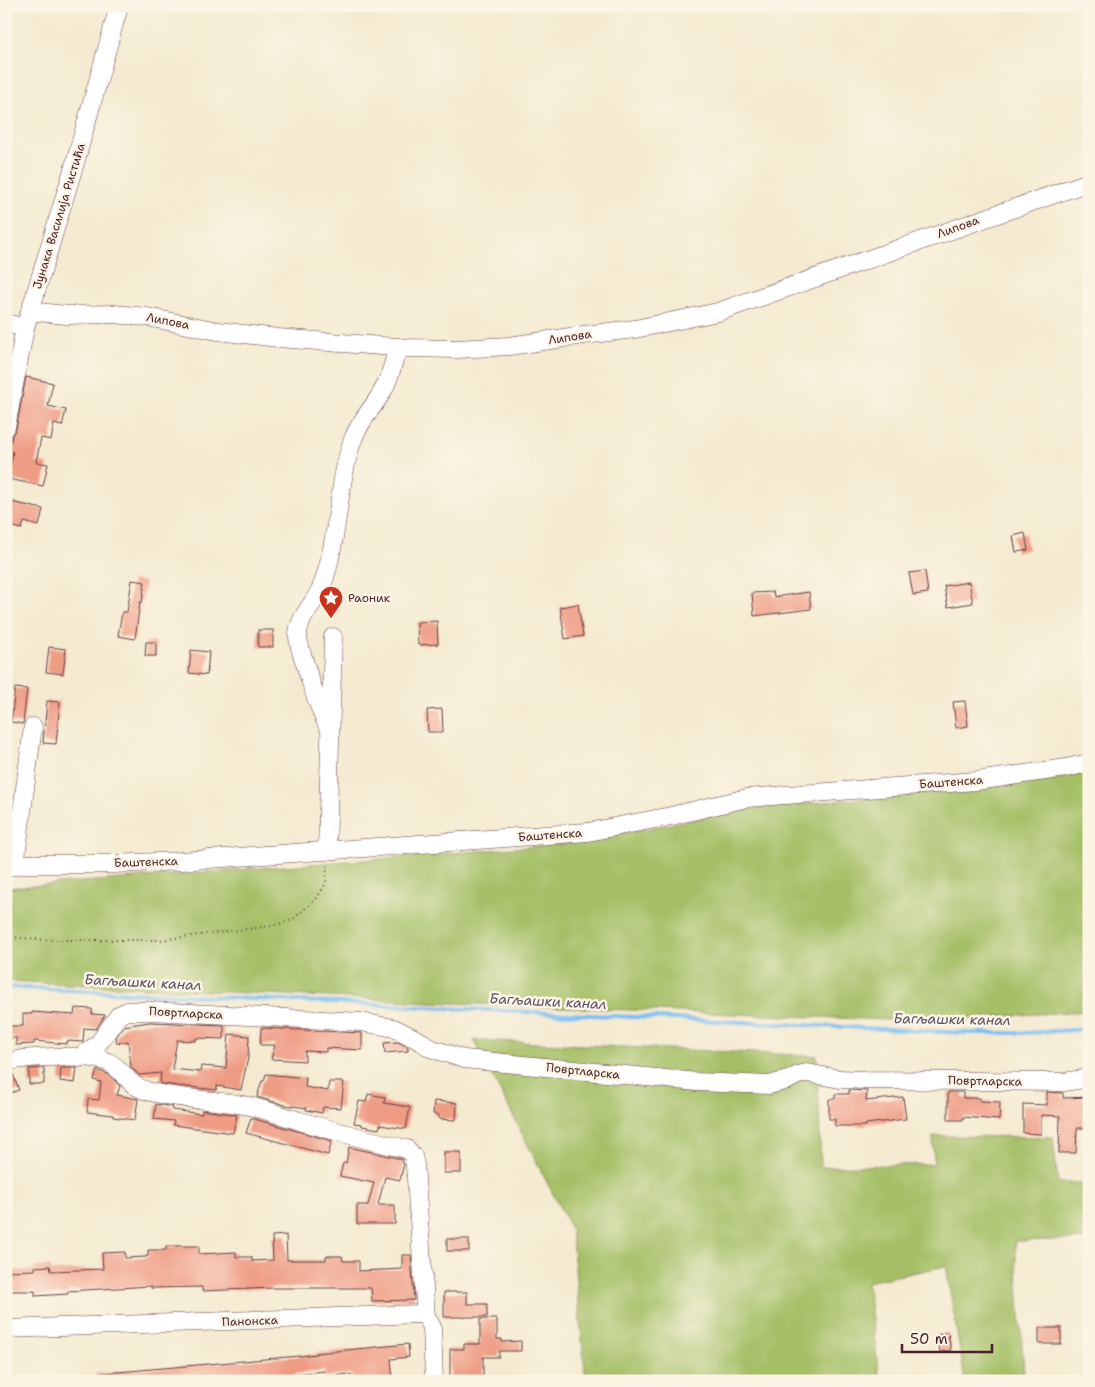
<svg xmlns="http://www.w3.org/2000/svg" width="1095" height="1387" font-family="'Shantell Sans',sans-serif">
<rect width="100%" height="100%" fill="#fcf5e5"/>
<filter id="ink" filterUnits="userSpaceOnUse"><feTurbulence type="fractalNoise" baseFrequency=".02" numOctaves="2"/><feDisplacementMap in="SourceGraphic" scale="10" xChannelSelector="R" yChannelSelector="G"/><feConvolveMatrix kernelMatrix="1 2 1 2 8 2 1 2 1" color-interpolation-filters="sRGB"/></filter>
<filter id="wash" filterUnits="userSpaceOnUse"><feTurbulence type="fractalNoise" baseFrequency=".0096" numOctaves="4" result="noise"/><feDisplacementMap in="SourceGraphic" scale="20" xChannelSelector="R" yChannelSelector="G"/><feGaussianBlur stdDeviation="1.12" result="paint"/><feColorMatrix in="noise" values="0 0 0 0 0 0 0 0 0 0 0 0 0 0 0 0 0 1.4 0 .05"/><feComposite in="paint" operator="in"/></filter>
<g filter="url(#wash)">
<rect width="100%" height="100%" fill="#f4ead0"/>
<!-- green -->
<g fill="#a4bf66" stroke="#776f48">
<polygon points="1089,772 1089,1011 916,1021 449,1003 6,981 6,888 566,844 748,809 1041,782"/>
<polygon points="474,1040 817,1056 821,1167 934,1164 933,1136 1053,1137 1058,1183 1089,1183 1089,1239 1015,1241 1024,1374 978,1381 965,1381 946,1266 867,1282 880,1381 586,1381 571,1229"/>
</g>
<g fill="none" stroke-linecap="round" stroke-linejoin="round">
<!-- stream -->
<polyline stroke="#7bbef1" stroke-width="4" points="6,987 969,1033 1026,1033 1089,1029"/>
</g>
<g id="blocks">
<!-- building -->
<g fill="#ef9c85">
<polygon points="26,377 53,383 48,406 66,410 62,426 54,424 51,440 41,438 36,462 48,464 43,486 8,479 13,452 9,451 12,435 16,429"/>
<polygon points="11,502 43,509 39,526 24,522 22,529 6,525"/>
<polygon points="1025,533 1028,550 1016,552 1013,536"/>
<polygon points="925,571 928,593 913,595 909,573"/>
<polygon points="132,580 145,582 142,602 140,602 135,639 118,636 122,612 127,612"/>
<polygon points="969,582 973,603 948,607 944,586"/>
<polygon points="773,592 774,597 809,592 811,609 754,616 752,593"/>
<polygon points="578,604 583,636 565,639 560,607"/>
<polygon points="437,621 438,644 418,645 417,622"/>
<rect x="258" y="630" width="15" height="17"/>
<polygon points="146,642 156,642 156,656 145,656"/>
<polygon points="49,647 66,649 63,674 46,672"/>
<polygon points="191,650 209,652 207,675 189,673"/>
<polygon points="15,688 27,689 23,724 11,722"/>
<polygon points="47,701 60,702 56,744 43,743"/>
<polygon points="965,701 968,726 956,728 953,702"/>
<polygon points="442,709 443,732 428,732 427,710"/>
<polygon points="75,1008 92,1009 92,1014 105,1015 96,1029 84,1028 83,1042 67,1041 67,1044 34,1041 34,1044 16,1045 16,1037 6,1041 6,1026 23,1026 23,1014 32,1014 32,1012 74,1015"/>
<polygon points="150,1022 224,1025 224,1039 196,1038 196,1041 177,1040 172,1069 200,1072 201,1066 226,1068 229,1034 249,1036 248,1058 241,1090 217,1086 216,1090 162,1084 160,1083 161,1073 139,1075 131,1067 128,1041 117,1043 116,1037 124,1026"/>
<polygon points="261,1028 362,1033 362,1050 326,1048 326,1052 305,1051 305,1061 271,1059 275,1045 260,1045"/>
<polygon points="398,1042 408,1047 408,1051 385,1053 384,1043"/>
<polygon points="44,1068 44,1084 29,1084 29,1069"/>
<polygon points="61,1068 77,1068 75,1083 60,1081"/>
<polygon points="97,1070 108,1074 120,1086 117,1095 138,1099 135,1120 113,1117 113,1115 87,1112 88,1099 99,1100 101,1082 94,1080"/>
<polygon points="12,1072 19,1090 10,1093 6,1083 6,1073"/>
<polygon points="266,1074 306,1078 305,1087 328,1091 329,1082 344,1082 341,1108 323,1107 322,1113 306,1110 307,1108 285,1105 257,1097 262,1081 264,1081"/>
<polygon points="849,1090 867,1091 866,1101 903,1097 906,1119 866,1124 866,1126 835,1126 835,1119 829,1119 829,1099 835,1099 835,1094 849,1094"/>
<polygon points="948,1092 963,1092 963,1098 980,1098 980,1101 1000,1102 999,1120 963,1117 963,1120 948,1120"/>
<polygon points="1047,1092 1063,1093 1063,1098 1089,1097 1089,1128 1077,1128 1076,1153 1059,1153 1060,1116 1041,1115 1041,1134 1023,1133 1023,1104 1047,1105"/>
<polygon points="368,1094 385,1097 384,1103 410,1107 406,1129 380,1125 379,1129 362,1126 362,1124 354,1123 359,1101 366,1102"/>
<polygon points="434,1101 457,1103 456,1120 439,1119 439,1115 433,1114"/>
<polygon points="156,1104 173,1107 172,1110 202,1114 202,1110 237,1115 233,1133 173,1125 174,1121 154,1119"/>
<polygon points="251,1118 332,1141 328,1155 246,1133"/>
<polygon points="349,1147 402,1159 401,1162 404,1164 400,1180 385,1177 378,1205 395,1205 395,1224 357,1224 357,1205 368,1205 374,1183 340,1176 343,1163 346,1163"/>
<rect x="444" y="1152" width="17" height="21"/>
<polygon points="286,1235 287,1260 326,1260 326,1256 342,1256 343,1261 359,1261 359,1271 402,1269 402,1255 411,1255 414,1300 372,1301 371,1288 273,1288 202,1291 202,1287 151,1288 151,1286 68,1291 68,1294 35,1296 35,1291 6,1291 6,1271 35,1270 35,1267 50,1266 51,1271 103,1269 102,1253 125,1252 125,1258 146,1257 146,1256 148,1256 148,1250 166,1250 166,1246 199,1246 199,1254 236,1252 236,1257 252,1257 252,1261 273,1260 272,1236"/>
<rect x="447" y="1239" width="22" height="12"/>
<polygon points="444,1292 467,1292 467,1304 487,1304 487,1317 444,1317"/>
<polygon points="480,1319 497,1319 497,1339 502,1339 502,1342 521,1341 521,1351 499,1351 499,1357 483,1357 483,1381 450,1381 450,1349 464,1349 464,1344 480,1344"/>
<rect x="1039" y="1328" width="22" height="16"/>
<polygon points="948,1333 951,1350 940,1352 937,1335"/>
<polygon points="408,1344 409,1357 391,1359 393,1381 352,1381 351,1374 325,1377 324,1371 294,1374 295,1381 95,1381 95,1374 299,1356 316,1354 316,1353"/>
</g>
</g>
</g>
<g filter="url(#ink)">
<use href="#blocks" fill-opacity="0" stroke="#643d44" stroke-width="1"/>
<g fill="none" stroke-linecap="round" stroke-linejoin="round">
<defs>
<g id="minor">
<polyline points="30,311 66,315 114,314 147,317 218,331 278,338 407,348 457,349 509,346 584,335 635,329 718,312 1089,182"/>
<polyline points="6,323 25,328"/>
<polyline points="6,427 25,328 75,163 119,6"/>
<path d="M330,730C319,711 313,688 306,667C303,657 299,647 298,637C297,617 317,602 323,583C339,537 337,485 353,439C359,423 370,411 379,397C389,382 393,364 398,347"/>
<polyline points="327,851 333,637"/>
<polyline points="15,865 33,727"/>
<polyline points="6,867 28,864 113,864 181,861 588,832 671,816 747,798 976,781 1066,768 1089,763"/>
<polyline points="79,1058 98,1044 119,1015 127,1011 151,1011 361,1022 394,1028 422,1042 430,1048 464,1059 697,1082 769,1085 788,1080 798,1075 807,1073 840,1079 864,1080 1064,1082 1089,1078"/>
<path d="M6,1063C22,1056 92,1054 108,1062C125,1070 126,1085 147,1091C180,1100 215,1099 249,1106C266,1110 283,1116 300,1121C335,1131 371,1141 407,1149L413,1156L415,1165L426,1316"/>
<polyline points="6,1329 420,1314 426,1316 432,1327 434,1381"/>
</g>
</defs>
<!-- minor casing -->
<use href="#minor" stroke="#643d44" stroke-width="19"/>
<!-- path -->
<polyline stroke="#643d44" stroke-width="2" stroke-dasharray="1 4" stroke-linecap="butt" points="6,937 55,940 159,940 272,926 292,920 317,898 326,883 327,866"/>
<!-- minor -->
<use href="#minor" stroke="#fff" stroke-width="18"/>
</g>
</g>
<!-- icons -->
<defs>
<symbol id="sight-pin" viewBox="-11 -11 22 30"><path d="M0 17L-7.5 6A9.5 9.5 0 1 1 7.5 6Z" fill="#c8321e" stroke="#fcf5e5"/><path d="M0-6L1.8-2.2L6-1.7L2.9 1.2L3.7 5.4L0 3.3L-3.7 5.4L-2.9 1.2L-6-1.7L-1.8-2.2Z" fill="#fff"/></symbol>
</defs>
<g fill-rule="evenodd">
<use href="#sight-pin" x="317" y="584" width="28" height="38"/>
</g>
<g text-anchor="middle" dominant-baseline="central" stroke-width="5" stroke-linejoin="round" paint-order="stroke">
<!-- street labels -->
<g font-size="12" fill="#4a1f2b" stroke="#fcf5e5">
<text transform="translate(59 216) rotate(-73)">Јунака Василија Ристића</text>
<text transform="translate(958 227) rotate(-20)">Липова</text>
<text transform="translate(168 321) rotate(11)">Липова</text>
<text transform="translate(570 337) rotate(-9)">Липова</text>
<text transform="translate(951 782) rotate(-4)">Баштенска</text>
<text transform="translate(550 835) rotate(-4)">Баштенска</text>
<text transform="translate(146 862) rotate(-2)">Баштенска</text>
<text transform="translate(186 1013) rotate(3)">Повртларска</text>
<text transform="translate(583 1071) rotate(6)">Повртларска</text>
<text transform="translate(985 1081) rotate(1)">Повртларска</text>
<text transform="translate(250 1321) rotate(-2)">Панонска</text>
</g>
<!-- poi labels -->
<g font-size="12" fill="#4a1f2b" stroke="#fcf5e5" text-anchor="start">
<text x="348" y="598">Раоник</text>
</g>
<!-- water labels -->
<g font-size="14" font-style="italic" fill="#594f66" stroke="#fcf5e5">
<text transform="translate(143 982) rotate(3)">Багљашки канал</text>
<text transform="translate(548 1001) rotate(3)">Багљашки канал</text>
<text transform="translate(952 1019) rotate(1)">Багљашки канал</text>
</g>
</g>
<!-- margin -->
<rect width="1095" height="1387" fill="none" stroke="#fcf5e5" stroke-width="25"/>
<!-- scale -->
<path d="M902 1344v8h90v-8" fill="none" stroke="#4a1f2b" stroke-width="2.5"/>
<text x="910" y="1344" font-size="15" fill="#4a1f2b" stroke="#fcf5e5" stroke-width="4" paint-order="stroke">50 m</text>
</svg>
